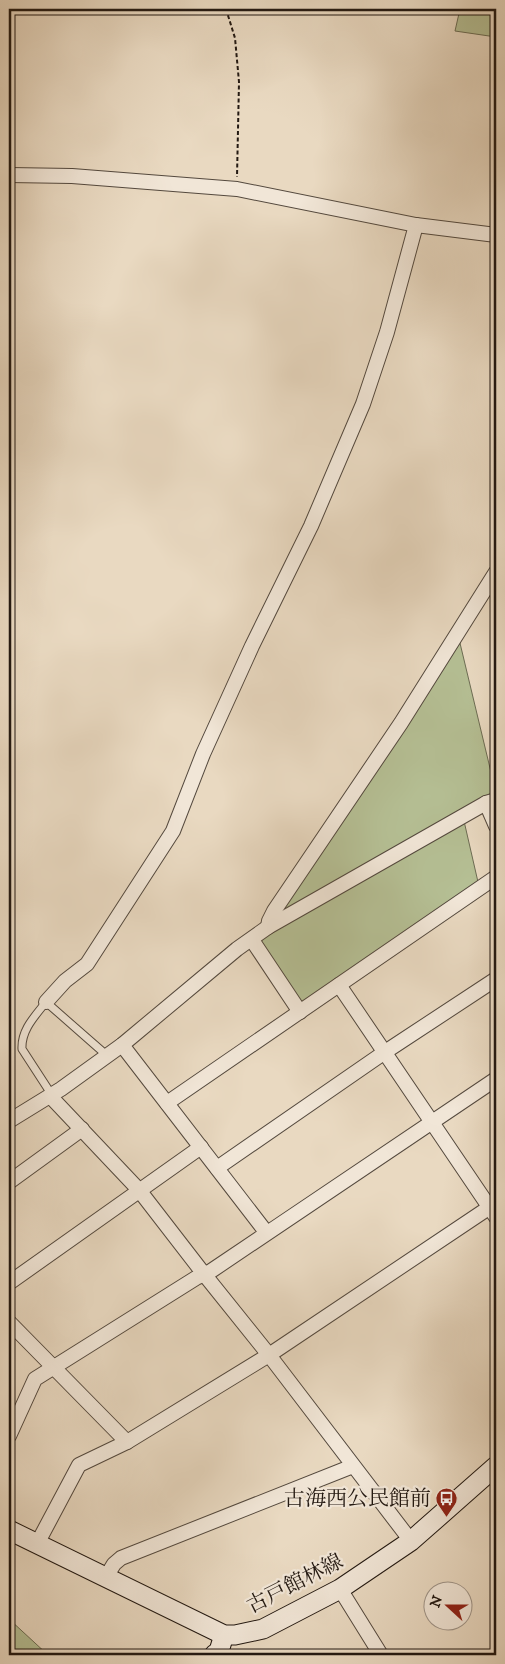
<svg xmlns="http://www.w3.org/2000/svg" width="505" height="1664" font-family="'IM FELL DW Pica','Noto Serif JP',serif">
<rect width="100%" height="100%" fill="#e9d9c1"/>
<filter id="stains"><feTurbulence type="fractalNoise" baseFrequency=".004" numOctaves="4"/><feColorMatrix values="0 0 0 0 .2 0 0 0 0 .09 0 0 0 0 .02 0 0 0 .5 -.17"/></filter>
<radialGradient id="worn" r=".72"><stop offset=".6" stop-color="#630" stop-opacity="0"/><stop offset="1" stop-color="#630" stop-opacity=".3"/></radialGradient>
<!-- green -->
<g fill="#b5bf94" stroke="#6c6c53">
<polygon points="460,9 496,9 496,37 455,31"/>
<polygon points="459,639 496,793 276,917"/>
<polygon points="464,821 478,882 303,1009 259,940 273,929"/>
<polygon points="9,1619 48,1655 9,1655"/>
</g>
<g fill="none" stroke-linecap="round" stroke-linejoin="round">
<defs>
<path id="lane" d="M50,1096L48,1089L22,1049C21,1030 35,1016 46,1002L103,1052L106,1056"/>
<g id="street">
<polyline points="9,175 72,176 237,189 416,225 496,235"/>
<polyline points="486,803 496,826"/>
<polyline points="268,927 269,921 274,911 401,723 496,572"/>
<polyline points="252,940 300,1012"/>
<polyline points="339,985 496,1217"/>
<polyline points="46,1002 65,981 87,964 173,831 203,754 252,646 311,526 363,404 387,332 416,225"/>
<polyline points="122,1045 266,1232"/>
<polyline points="50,1096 139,1190 200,1269 269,1355 411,1541"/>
<polyline points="167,1103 496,877"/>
<polyline points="9,1121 61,1089 122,1045 237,949 268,927 486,803 496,800"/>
<polyline points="217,1168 385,1052 496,979"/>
<polyline points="9,1182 82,1129"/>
<polyline points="9,1283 201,1147"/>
<polyline points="9,1322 127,1442"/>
<polyline points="9,1436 35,1379 196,1278 211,1271 496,1079"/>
<polyline points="37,1544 79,1465 127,1442 269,1355 496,1203"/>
<polyline points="106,1577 114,1564 121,1558 353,1466"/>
<polyline points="340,1589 381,1655"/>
</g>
<g id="secondary">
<polyline points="9,1530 224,1635 235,1635 263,1629 340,1589 411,1541 496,1466"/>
<polyline points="214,1655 219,1651 224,1635"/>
</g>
</defs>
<!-- lane casing -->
<use href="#lane" stroke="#54493e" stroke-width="9"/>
<!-- street casing -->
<use href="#street" stroke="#54493e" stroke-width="16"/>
<!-- secondary casing -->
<use href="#secondary" stroke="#231912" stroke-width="21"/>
<!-- path -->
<polyline stroke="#231912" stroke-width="2" stroke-dasharray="4 2.5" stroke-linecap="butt" points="226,9 235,38 239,82 237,177"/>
<!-- lane -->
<use href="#lane" stroke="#f1e6d7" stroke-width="7"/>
<!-- street -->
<use href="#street" stroke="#f1e6d7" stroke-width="14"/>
<!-- secondary -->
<use href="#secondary" stroke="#f1e6d7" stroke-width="19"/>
</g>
<!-- icons -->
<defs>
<symbol id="bus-pin" viewBox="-11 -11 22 30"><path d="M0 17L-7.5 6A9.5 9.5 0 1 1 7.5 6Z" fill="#8f2418" stroke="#f1e6d7"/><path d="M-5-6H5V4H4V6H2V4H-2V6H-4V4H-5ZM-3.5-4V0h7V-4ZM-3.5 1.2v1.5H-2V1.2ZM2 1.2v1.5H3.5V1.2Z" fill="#fff"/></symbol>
</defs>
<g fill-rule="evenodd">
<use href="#bus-pin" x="434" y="1486" width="25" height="34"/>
</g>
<g text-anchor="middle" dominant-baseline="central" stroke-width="4.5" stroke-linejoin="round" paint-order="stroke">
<!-- poi labels -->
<g font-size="21" fill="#231912" stroke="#f1e6d7" text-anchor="end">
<text x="431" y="1499">古海西公民館前</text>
</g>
<!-- street labels -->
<g font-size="21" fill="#231912" stroke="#f1e6d7">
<text transform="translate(295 1584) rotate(-27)">古戸館林線</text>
</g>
</g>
<!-- margin -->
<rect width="505" height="1664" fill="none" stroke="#e9d9c1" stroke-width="30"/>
<rect x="10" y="10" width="485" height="1644" fill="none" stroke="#231912" stroke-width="2.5"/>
<rect x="15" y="15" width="475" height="1634" fill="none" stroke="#231912"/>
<!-- north arrow -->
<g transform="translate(448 1606) rotate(291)"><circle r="24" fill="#f1e6d7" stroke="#9f9488"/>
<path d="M0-4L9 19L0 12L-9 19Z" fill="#8f2418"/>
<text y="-8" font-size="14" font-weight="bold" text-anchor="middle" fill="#231912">N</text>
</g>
<rect width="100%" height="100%" filter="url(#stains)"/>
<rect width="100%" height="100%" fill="url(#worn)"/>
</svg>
